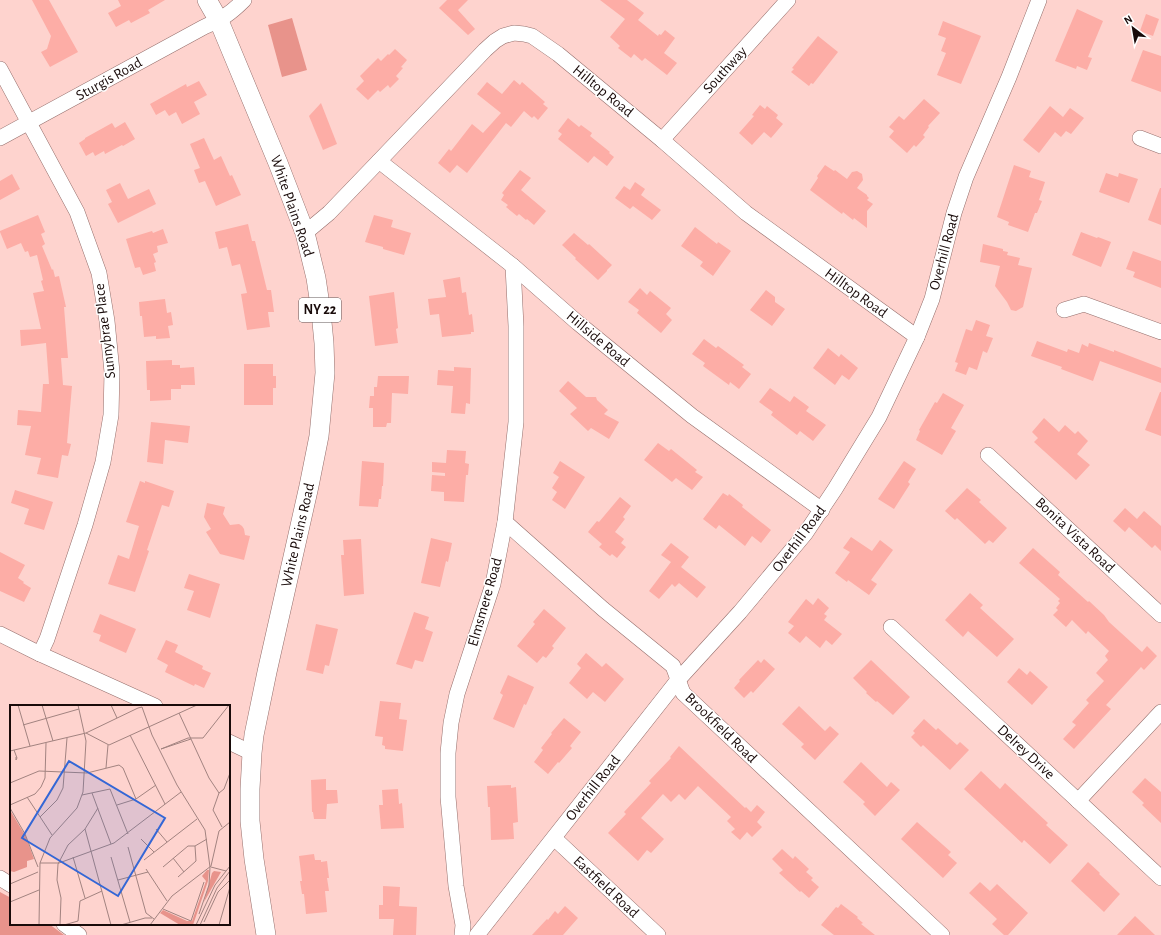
<svg xmlns="http://www.w3.org/2000/svg" width="1161" height="935" font-family="'Alegreya Sans',sans-serif">
<rect width="100%" height="100%" fill="#fed3ce"/>
<!-- green -->
<g fill="#e8938b">
<polygon points="292,18 307,70 282,77 268,25"/>
<polygon points="0,892 11,898 11,924 49,924 64,935 0,935"/>
</g>
<!-- building -->
<g fill="#fdada6">
<polygon points="32,0 49,0 78,52 50,67 41,52 47,49 51,36"/>
<polygon points="118,0 165,0 148,10 150,13 131,23 129,20 116,27 108,13 121,6"/>
<polygon points="447,0 468,0 458,10 475,29 468,35 439,8"/>
<polygon points="600,0 627,0 644,13 638,20 658,36 659,34 661,35 665,30 675,38 664,53 677,63 667,75 645,58 642,61 634,54 631,58 618,48 620,46 610,37 625,19"/>
<polygon points="1077,9 1103,21 1088,57 1092,58 1087,70 1077,66 1076,69 1055,61"/>
<polygon points="1146,14 1159,19 1153,36 1140,31"/>
<polygon points="943,21 981,36 961,84 937,75 946,53 941,51 946,38 938,35"/>
<polygon points="818,36 838,52 813,84 811,83 809,86 791,72 794,69 792,68"/>
<polygon points="395,49 407,60 401,67 403,68 396,76 399,79 390,88 388,85 380,92 378,90 368,100 356,89 364,81 360,76 378,58 381,61 388,54 389,55"/>
<polygon points="1143,50 1161,56 1161,92 1131,81"/>
<polygon points="514,80 520,85 522,82 545,102 543,104 548,108 538,120 534,116 532,118 524,111 511,127 506,123 467,173 457,165 450,173 438,163 449,149 451,151 472,124 483,133 501,113 477,94 487,82 502,94"/>
<polygon points="199,81 207,95 194,102 200,114 182,124 176,112 169,116 165,110 156,115 150,104 186,84 187,87"/>
<polygon points="924,99 940,113 928,126 929,127 923,135 925,137 916,147 914,145 907,153 889,137 894,131 889,127 899,116 904,120"/>
<polygon points="321,103 337,144 323,150 309,116"/>
<polygon points="760,105 765,109 767,106 778,115 776,118 783,124 771,138 764,132 752,145 739,133 754,116 752,115"/>
<polygon points="1050,106 1063,117 1070,108 1084,118 1071,134 1066,131 1061,137 1055,132 1039,153 1023,140"/>
<polygon points="568,118 579,127 581,125 592,133 590,136 610,152 609,153 614,157 607,166 594,156 588,163 558,139 562,134 558,131"/>
<polygon points="125,122 135,139 123,146 122,145 105,154 104,151 95,156 93,152 86,156 79,143 85,139 85,138 112,123 115,128"/>
<polygon points="204,138 214,160 221,156 230,176 232,175 241,195 216,206 205,181 199,183 194,170 200,168 190,144"/>
<polygon points="825,165 834,171 835,170 847,179 852,172 857,171 862,174 863,180 857,188 867,195 867,196 869,198 867,200 873,204 867,211 867,228 854,218 853,220 843,212 842,214 810,190 818,178 817,176"/>
<polygon points="1014,165 1031,171 1029,177 1045,182 1039,200 1042,201 1037,213 1035,213 1028,232 1008,225 1009,222 997,217"/>
<polygon points="520,170 531,178 521,190 546,211 534,225 527,219 526,220 519,214 517,216 506,207 508,205 501,200 504,195 502,193"/>
<polygon points="1106,173 1118,177 1119,173 1138,179 1129,203 1099,192"/>
<polygon points="12,174 20,189 0,200 0,181"/>
<polygon points="635,182 645,189 641,195 661,210 652,220 633,206 630,209 615,198 624,186 630,190"/>
<polygon points="120,183 128,199 149,189 156,204 118,223 108,204 112,202 106,190"/>
<polygon points="1160,188 1161,188 1161,225 1148,220"/>
<polygon points="38,215 45,232 41,234 45,244 42,246 52,270 53,269 55,277 59,276 66,307 64,307 68,358 61,358 63,385 72,386 67,443 71,444 68,456 62,455 58,478 37,474 41,458 25,455 31,426 17,425 18,410 41,412 43,384 49,384 46,343 21,346 20,330 41,329 33,293 44,291 41,281 43,280 37,255 30,257 28,251 25,252 21,243 7,249 0,232 0,231"/>
<polygon points="374,215 393,220 391,227 411,233 404,255 383,249 383,247 365,242"/>
<polygon points="248,224 252,241 255,241 267,290 271,290 274,312 268,312 270,327 247,330 241,294 247,293 240,264 232,266 227,247 219,249 215,232"/>
<polygon points="695,227 717,244 718,242 731,251 713,276 700,266 703,262 681,246"/>
<polygon points="163,229 168,243 157,246 158,252 153,254 156,262 154,263 156,271 143,275 140,267 135,268 126,239 152,231 153,233"/>
<polygon points="1081,232 1097,238 1098,237 1111,242 1101,267 1072,255"/>
<polygon points="574,233 588,245 589,244 612,265 607,270 607,271 598,280 575,259 576,258 562,245"/>
<polygon points="983,244 1003,249 1003,251 1008,252 1007,255 1020,258 1018,265 1032,268 1023,307 1016,311 1011,310 1007,302 995,286 1000,266 980,262"/>
<polygon points="1133,251 1161,261 1161,288 1133,277 1135,272 1126,269"/>
<polygon points="460,277 462,293 466,292 469,315 472,314 474,332 471,332 471,334 442,337 439,314 430,315 428,299 446,297 443,280"/>
<polygon points="640,288 647,295 650,291 671,308 666,314 672,320 661,333 637,313 639,310 628,302"/>
<polygon points="766,290 775,297 775,302 785,309 772,326 750,310"/>
<polygon points="394,292 398,328 396,329 398,343 375,346 369,296"/>
<polygon points="165,299 167,313 171,312 173,325 168,326 170,338 156,339 156,336 144,337 142,316 140,316 139,302"/>
<polygon points="976,320 990,325 986,336 993,338 987,353 983,351 977,370 969,367 966,375 955,371 958,363 955,362 966,329 972,331"/>
<polygon points="704,339 716,348 718,346 744,365 742,367 751,374 739,389 730,382 729,385 703,366 705,363 692,354"/>
<polygon points="1037,341 1067,352 1068,349 1079,353 1082,344 1088,347 1089,343 1114,352 1114,350 1161,368 1161,383 1100,361 1093,381 1061,369 1062,367 1031,356"/>
<polygon points="828,348 839,357 841,354 858,368 849,380 842,375 835,385 813,368"/>
<polygon points="172,360 172,365 180,365 180,368 194,367 195,385 181,385 181,389 171,389 171,400 150,401 150,390 147,390 146,361"/>
<polygon points="244,364 273,364 273,376 276,376 276,388 273,388 273,405 244,405"/>
<polygon points="454,367 471,368 470,404 466,403 465,414 451,413 453,386 437,385 438,370 454,371"/>
<polygon points="378,376 409,376 408,394 392,393 391,423 387,423 386,427 373,427 373,408 369,408 370,396 374,396 374,387 377,387"/>
<polygon points="568,381 586,397 596,397 597,400 608,410 604,414 619,422 609,439 591,428 588,431 570,414 577,408 559,391"/>
<polygon points="770,388 790,402 794,396 809,407 806,411 826,425 813,441 800,431 797,435 771,415 773,412 759,402"/>
<polygon points="1160,392 1161,392 1161,436 1145,430"/>
<polygon points="943,393 964,405 951,428 956,431 942,455 916,440 920,431 919,430 935,402 937,403"/>
<polygon points="1044,418 1059,432 1065,425 1075,434 1078,431 1088,441 1077,454 1090,465 1076,480 1034,442 1038,438 1032,432"/>
<polygon points="151,422 190,426 188,443 165,440 163,464 147,462"/>
<polygon points="658,443 669,451 671,449 697,470 695,472 703,477 692,490 676,478 672,482 644,460"/>
<polygon points="447,450 466,451 465,463 469,464 468,475 466,475 464,502 444,501 444,492 431,491 432,475 445,476 445,473 432,472 432,462 446,463"/>
<polygon points="362,461 384,463 383,486 382,486 381,499 379,499 378,507 359,506"/>
<polygon points="560,461 585,477 565,509 552,500 557,492 552,488 559,477 553,473"/>
<polygon points="904,461 916,469 908,482 910,484 894,509 878,499"/>
<polygon points="140,481 145,483 145,481 174,491 169,507 162,505 147,550 149,551 135,592 108,584 118,555 129,559 139,526 126,522"/>
<polygon points="967,488 981,500 979,502 1007,528 993,543 989,540 985,544 957,518 955,520 945,511"/>
<polygon points="15,490 53,502 44,530 24,524 29,509 11,503"/>
<polygon points="723,493 728,496 729,494 743,505 742,507 771,530 761,543 752,536 745,546 719,525 716,529 703,519"/>
<polygon points="620,497 631,506 623,517 625,519 615,532 624,539 621,543 626,547 617,558 612,554 610,556 599,547 602,544 588,532 597,521 599,522"/>
<polygon points="207,503 225,507 223,514 230,525 239,524 242,526 244,529 245,535 250,536 244,560 220,554 206,532 211,529 204,517"/>
<polygon points="1125,508 1137,519 1144,511 1161,526 1161,551 1155,545 1152,548 1129,527 1125,532 1113,521"/>
<polygon points="851,537 872,551 880,540 893,550 871,580 877,584 869,595 848,580 847,582 835,573 850,552 843,548"/>
<polygon points="431,538 452,543 448,562 446,561 440,587 421,583"/>
<polygon points="361,539 364,594 344,596 341,555 344,555 343,540"/>
<polygon points="671,543 689,557 681,567 706,587 697,598 679,583 675,587 672,584 659,599 649,591 671,562 661,555"/>
<polygon points="1033,548 1060,572 1058,575 1088,602 1089,601 1104,615 1109,622 1142,652 1147,646 1157,656 1144,670 1141,667 1106,705 1111,709 1074,749 1063,739 1076,725 1072,722 1089,703 1086,700 1104,681 1096,673 1108,660 1105,656 1109,651 1088,631 1086,634 1072,620 1066,627 1053,615 1058,610 1056,608 1060,603 1058,601 1060,599 1019,563"/>
<polygon points="0,552 25,565 18,578 24,582 23,583 31,588 24,602 0,591"/>
<polygon points="189,574 220,584 210,618 187,610 194,591 184,588"/>
<polygon points="970,593 983,605 980,608 1014,639 997,657 968,631 963,637 945,620"/>
<polygon points="818,598 829,608 824,614 827,616 824,620 842,634 832,645 826,640 820,648 806,636 800,643 788,633 794,626 788,622 806,599 813,605"/>
<polygon points="544,609 566,628 552,646 554,648 546,658 543,656 537,663 517,646 535,624 533,622"/>
<polygon points="414,612 429,617 425,629 433,632 423,662 415,660 412,669 396,664"/>
<polygon points="100,614 136,629 126,653 99,641 101,635 93,632"/>
<polygon points="316,624 338,629 329,666 325,665 323,674 306,670"/>
<polygon points="166,640 178,645 175,652 203,666 202,669 211,673 204,688 195,684 194,686 165,672 168,665 157,659"/>
<polygon points="586,653 602,667 606,663 624,679 605,702 593,692 587,699 569,683 581,668 577,664"/>
<polygon points="764,659 775,669 753,693 751,691 744,698 734,688 740,681 739,680 758,660 761,663"/>
<polygon points="871,660 910,697 893,715 877,701 876,702 866,693 867,692 853,678"/>
<polygon points="1019,668 1027,675 1030,671 1048,687 1032,705 1007,682"/>
<polygon points="508,675 534,687 526,705 524,704 514,728 493,719 503,695 500,693"/>
<polygon points="380,701 401,703 399,719 407,720 403,751 385,749 385,746 382,745 383,737 375,736"/>
<polygon points="799,706 825,731 830,726 839,734 815,760 801,747 804,744 782,724"/>
<polygon points="564,718 581,732 570,746 572,748 559,763 558,762 548,774 534,762 543,750 541,748 552,734 551,733"/>
<polygon points="924,719 936,730 938,728 957,745 960,742 969,750 950,770 923,745 921,747 911,737 915,733 913,731"/>
<polygon points="679,746 745,808 746,807 751,812 757,805 765,812 757,822 762,827 752,837 747,832 740,840 731,832 735,829 727,821 731,817 698,786 685,800 679,794 671,802 663,794 641,818 664,839 651,853 647,850 638,861 608,833 626,814 624,812 651,783 649,781 671,758 670,757"/>
<polygon points="861,762 887,787 891,782 900,790 875,816 863,804 865,802 843,782"/>
<polygon points="981,771 1000,789 1005,783 1048,823 1046,825 1068,845 1050,864 1024,840 1022,843 964,789"/>
<polygon points="1145,778 1161,792 1161,823 1142,805 1144,803 1132,792"/>
<polygon points="326,779 326,790 337,790 338,803 327,804 326,819 314,819 313,812 312,812 311,780"/>
<polygon points="511,785 511,788 516,787 518,822 513,823 514,839 491,840 490,807 488,807 487,786"/>
<polygon points="398,789 399,804 402,803 404,828 381,829 379,805 383,805 382,790"/>
<polygon points="917,822 951,852 948,855 957,863 943,878 901,839"/>
<polygon points="782,849 793,859 795,856 809,869 806,872 813,878 811,880 819,887 809,898 801,891 800,892 779,873 783,870 772,859"/>
<polygon points="314,854 315,860 321,860 321,862 327,861 329,878 327,878 329,891 325,891 327,912 306,914 304,894 302,894 300,881 302,881 299,856"/>
<polygon points="1088,862 1100,873 1099,874 1120,894 1104,912 1071,881"/>
<polygon points="980,882 990,891 997,884 1028,913 1008,935 1004,935 992,924 997,919 969,893"/>
<polygon points="383,886 400,887 399,906 417,907 416,935 393,935 394,919 379,919 379,905 383,905"/>
<polygon points="841,904 858,917 857,918 863,923 861,924 875,935 834,935 821,925 836,907 838,908"/>
<polygon points="565,906 578,918 563,935 532,935 547,919 548,920 555,911 558,914"/>
<polygon points="1135,916 1155,935 1117,935"/>
</g>
<g fill="none" stroke-linecap="round" stroke-linejoin="round">
<defs>
<g id="minor">
<polyline points="0,69 77,212 99,273 107,321 112,372 111,415 103,462 85,525 47,639 40,654"/>
<path d="M0,138L204,27C222,19 230,14 244,0"/>
<polyline points="1140,138 1161,146"/>
<polyline points="662,140 788,0"/>
<polyline points="379,161 513,266 578,323 692,416 822,510"/>
<polyline points="305,233 329,213 379,161 485,50 495,41 503,36 514,33 524,34 532,36 558,54 662,140 746,213 917,337"/>
<polyline points="1064,310 1084,304 1161,332"/>
<polyline points="988,455 1161,615"/>
<polyline points="505,522 603,609 673,666 683,693 942,935"/>
<polyline points="891,627 1161,878"/>
<polyline points="0,634 40,654 155,706"/>
<polyline points="229,742 252,753"/>
<polyline points="1078,801 1161,712"/>
<polyline points="554,838 658,935"/>
<polyline points="0,878 11,885"/>
<polyline points="64,924 79,935"/>
<polyline points="462,935 463,925 456,886 448,797 448,753 451,723 457,694 493,584 505,522 516,422 516,326 513,266"/>
<polyline points="477,935 678,680 740,612 805,534 835,489 879,417 917,337 932,299 954,213 966,177 1009,77 1039,0"/>
</g>
<polyline id="major" points="207,0 219,21 278,163 305,233 316,278 321,312 324,343 325,373 319,436 309,486 267,672 254,735 252,753 250,789 250,821 254,859 266,935"/>
</defs>
<!-- minor casing -->
<use href="#minor" stroke="#956f6c" stroke-width="16"/>
<!-- major casing -->
<use href="#major" stroke="#956f6c" stroke-width="20"/>
<!-- minor -->
<use href="#minor" stroke="#fff" stroke-width="15"/>
<!-- major -->
<use href="#major" stroke="#fff" stroke-width="19"/>
</g>
<g text-anchor="middle" dominant-baseline="central" stroke-width="3" stroke-linejoin="round" paint-order="stroke">
<!-- shield labels -->
<rect fill="#fff" stroke="#5e5454" stroke-width="1" x="299" y="298" width="42" height="24" rx="3"/>
<g font-size="14" font-weight="bold" fill="#190b0a">
<text x="320" y="310">NY 22</text>
</g>
<!-- street labels -->
<g font-size="15" fill="#190b0a" stroke="#fff">
<text transform="translate(725 70) rotate(-48)">Southway</text>
<text transform="translate(109 79) rotate(-29)">Sturgis Road</text>
<text transform="translate(603 91) rotate(39)">Hilltop Road</text>
<text transform="translate(292 206) rotate(71)">White Plains Road</text>
<text transform="translate(944 252) rotate(-75)">Overhill Road</text>
<text transform="translate(856 293) rotate(36)">Hilltop Road</text>
<text transform="translate(105 331) rotate(-97)">Sunnybrae Place</text>
<text transform="translate(598 339) rotate(40)">Hillside Road</text>
<text transform="translate(298 535) rotate(-77)">White Plains Road</text>
<text transform="translate(1075 535) rotate(43)">Bonita Vista Road</text>
<text transform="translate(799 539) rotate(-53)">Overhill Road</text>
<text transform="translate(485 602) rotate(-74)">Elmsmere Road</text>
<text transform="translate(721 728) rotate(44)">Brookfield Road</text>
<text transform="translate(1026 752) rotate(43)">Delrey Drive</text>
<text transform="translate(593 788) rotate(-52)">Overhill Road</text>
<text transform="translate(606 887) rotate(43)">Eastfield Road</text>
</g>
</g>
<!-- overview -->
<g transform="translate(10 705)">
<rect width="220" height="220" fill="#fed3ce"/>
<path d="M0,105L16,132L24,154L17,156V162L4,167L0,166ZM197,165H199L198,176L183,220H170L150,208L153,205L177,216H182L196,176L192,171ZM204,166L211,167L194,197L202,168Z" fill="#e8938b"/>
<path fill="none" stroke="#a28380" stroke-width="1" d="M8,0L20,41M32,0L43,36M101,0L107,13M128,3L132,2L142,30L167,80L195,125L200,162M169,8L199,73L209,88L203,105L212,122M13,20L69,4M76,28L128,3M120,30L155,99M151,44L178,33H193L219,0M151,44L181,34M4,45L7,53L6,55V52M0,46L76,28L99,40L187,0M96,63L98,40M0,78L29,66L77,68L109,60L113,63L126,94M82,88L101,139M209,88L214,84L220,68M72,90L100,84L118,129M17,92L42,130M0,100L25,89L31,82L35,73L36,38M107,100L126,94L146,80M0,103L15,129L28,162M30,112L47,95L53,83L57,33M75,124L101,220M146,124L157,137M131,134L144,147M118,142L136,208L144,214M63,152L75,193M101,152L120,217M163,153L174,167M134,155L187,114M30,158H49L104,138L171,87M153,162L178,141H185L197,134M201,162L216,166M136,164L157,196M168,172L186,156L185,141M108,175L138,167M0,179L28,167M0,197L29,185M153,204L181,216L194,177M189,209L199,180L200,162M194,217L208,187L220,175M29,220L30,158L40,133L67,103L73,87L76,36L68,0M50,220L51,193L47,175L48,159L58,140L75,124L88,103M54,220L68,216L70,196L92,186M111,220L135,213H142M140,220L162,191L201,161L209,126L220,117M186,220L205,180L220,161M190,220L207,183L220,166M209,220L220,182"/>
<path fill="#3467d6" fill-opacity="0.15" stroke="#3467d6" stroke-width="2" d="M59,56L155,113L108,191L12,133Z"/>
<rect width="220" height="220" fill="none" stroke="#190b0a" stroke-width="2"/>
</g>
<!-- north arrow -->
<g transform="translate(1133 28) rotate(329)" stroke="#ffffff" stroke-width="3" paint-order="stroke">
<path d="M0-3L7 15L0 10L-7 15Z" fill="#190b0a"/>
<text y="-6" font-size="11" font-weight="bold" text-anchor="middle" fill="#190b0a">N</text>
</g>
</svg>
